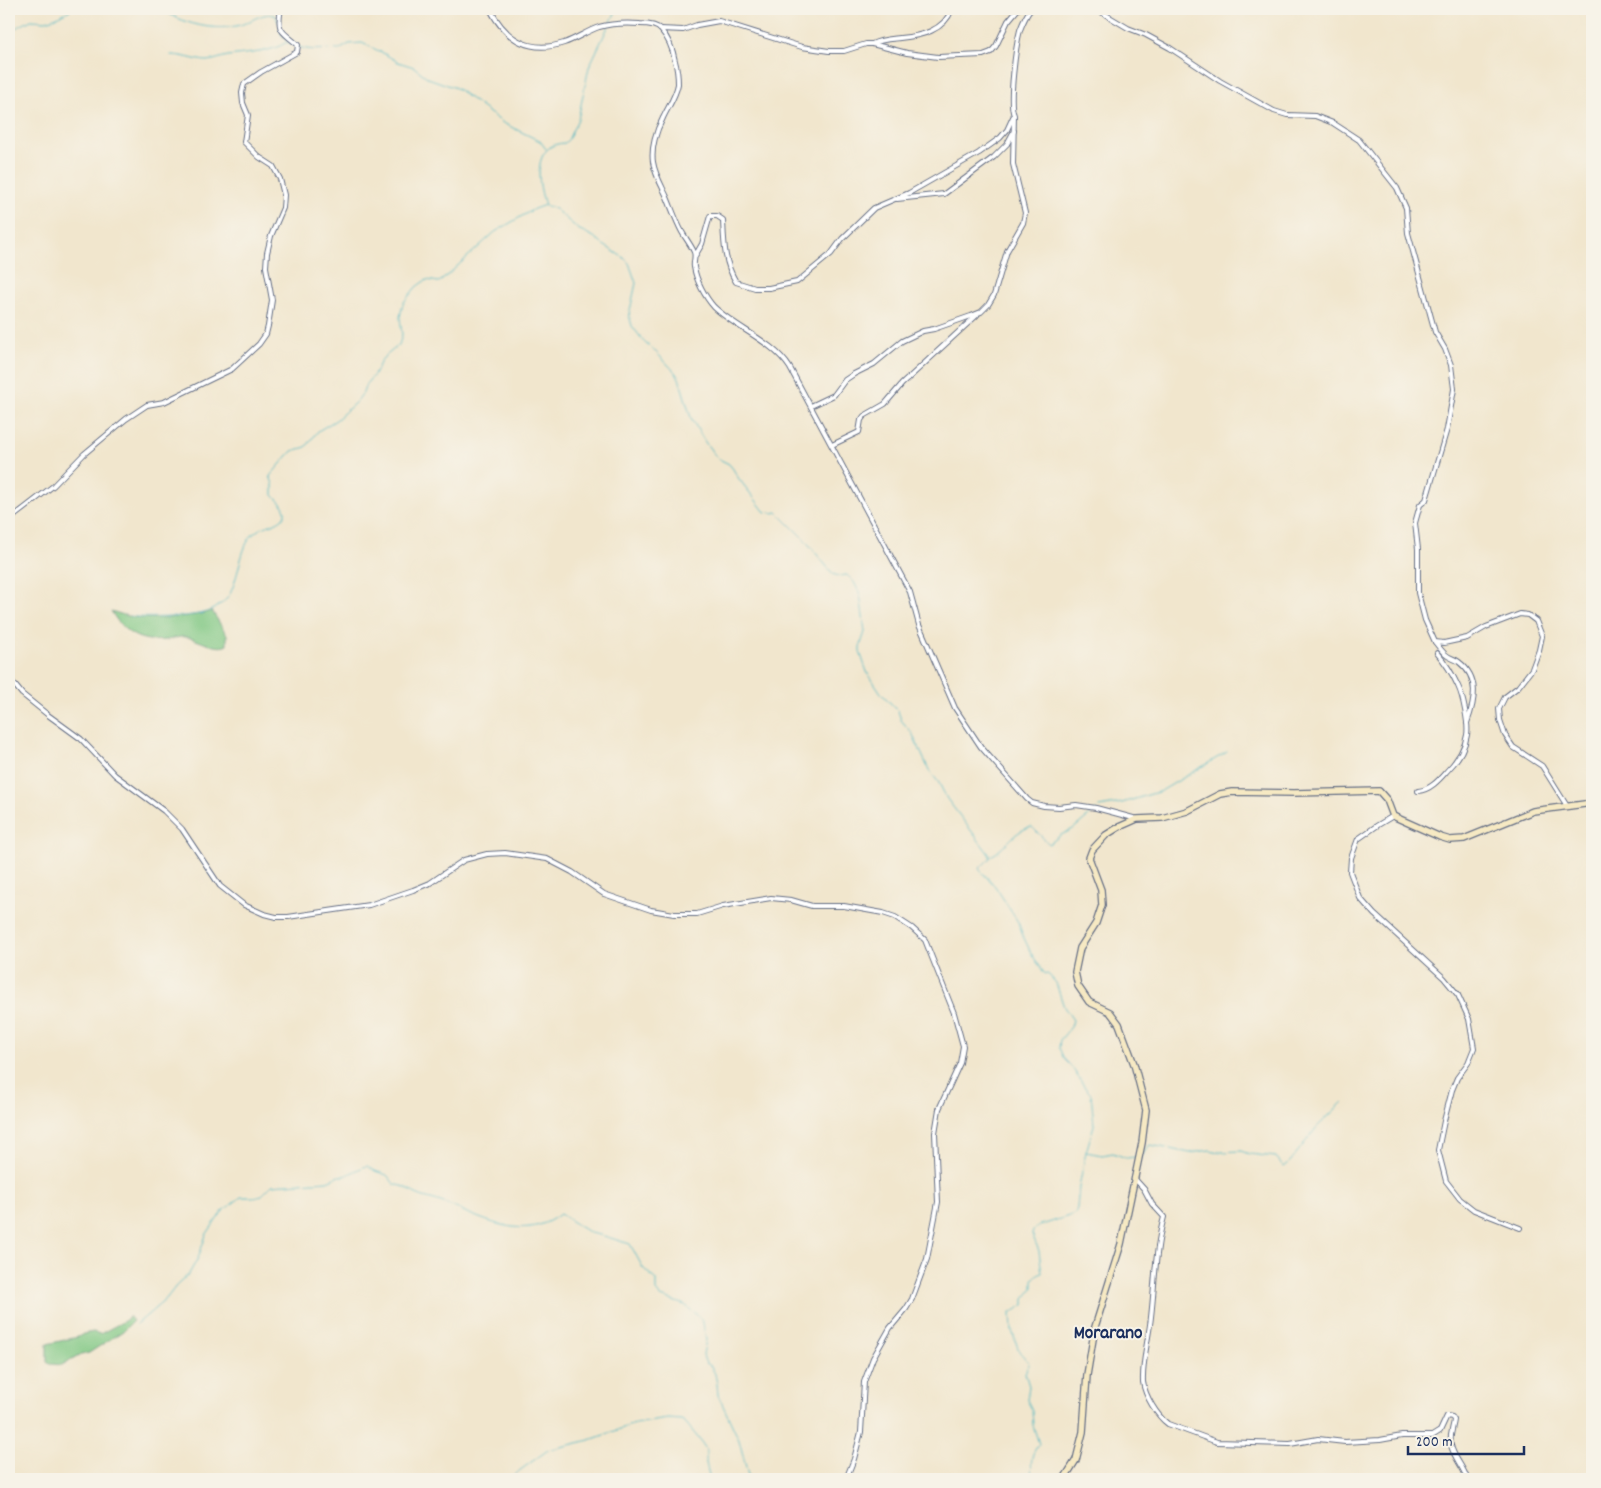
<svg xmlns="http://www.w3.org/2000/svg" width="1601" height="1488" font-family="Dekko,sans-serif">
<rect width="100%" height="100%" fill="#f7f3e8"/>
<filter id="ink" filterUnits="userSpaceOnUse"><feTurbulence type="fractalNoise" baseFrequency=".02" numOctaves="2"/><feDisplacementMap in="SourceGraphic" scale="10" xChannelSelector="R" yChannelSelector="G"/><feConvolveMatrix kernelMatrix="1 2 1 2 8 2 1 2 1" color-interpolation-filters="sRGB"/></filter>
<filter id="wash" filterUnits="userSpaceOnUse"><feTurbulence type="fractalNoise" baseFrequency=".0096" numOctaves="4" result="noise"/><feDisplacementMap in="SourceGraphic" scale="20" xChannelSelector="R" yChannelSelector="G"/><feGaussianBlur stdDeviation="1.12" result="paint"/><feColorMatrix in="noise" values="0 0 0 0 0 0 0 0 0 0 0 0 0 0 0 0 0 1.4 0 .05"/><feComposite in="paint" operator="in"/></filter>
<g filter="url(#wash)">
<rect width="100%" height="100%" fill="#f1e6cd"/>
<!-- green -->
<g fill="#81c884" stroke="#4e7c71">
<path d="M111,611C118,613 126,616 134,617C152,620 194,617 212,611L227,635V645C217,651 197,639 186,637C180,636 173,639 167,640C140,643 124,634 111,611Z"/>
<polygon points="129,1316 133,1321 123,1331 89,1353 77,1356 62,1365 49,1364 47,1362 47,1344 78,1337 83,1334 93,1332 100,1334 126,1320"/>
</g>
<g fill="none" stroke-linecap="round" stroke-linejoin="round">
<!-- stream -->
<g stroke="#47b5c2" stroke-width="1">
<path d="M162,9C181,24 216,32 240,25C251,22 265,10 276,16L278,22"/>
<polyline points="610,24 617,9"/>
<polyline points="280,30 282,36 287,41"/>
<polyline points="9,32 31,20 46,21 57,17 72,9"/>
<path d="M299,47C310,52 326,48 339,50L349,44L362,43L383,53L398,62L414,67L428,78L456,88L503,123L540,141L546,149"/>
<path d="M171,55C183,55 194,60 206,61C214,61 221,57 228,56C249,53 270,53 287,42L295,45"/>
<path d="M545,205C537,182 532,144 565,143L568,140L578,119L589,67L608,27"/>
<path d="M130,616C144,619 193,617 206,612C216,609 225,602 230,594C238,578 240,554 249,539C252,535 256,531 260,529C269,524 292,521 283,506C281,502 276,499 273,495V484L270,476L292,451L306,447L318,431L336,420L356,402L363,393L366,384L374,375L382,359L399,345L402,335L400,317L402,307L404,302L416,287L423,282L427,280L438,282L441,281L495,232L534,209L545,205L555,209L578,229L594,237L602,244L624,258L629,263L636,283L629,315L632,326L645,343L655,351L675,372L679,378L691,418L705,442L717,458L729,464L733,469L739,479L765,512L773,513L777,512L804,539L833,574L838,576L847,575L854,582L860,594L865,632L860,647V652L867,672L881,693L898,711L901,720L912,733L929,770L939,783L947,799L989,854L990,858L979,869L995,886L1018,922L1023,936L1031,953L1044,973L1049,975L1056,983L1064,1007L1073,1020L1071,1027L1060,1040L1059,1048L1064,1059L1071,1066L1086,1089L1091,1094L1094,1125L1086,1152L1079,1187L1077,1208L1075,1214L1045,1224C1038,1225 1034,1228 1032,1234L1039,1251L1042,1273C1032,1278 1033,1277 1033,1288L1024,1299V1305L1011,1313L1012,1331L1019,1351L1029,1363L1025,1373L1029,1386L1027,1400L1032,1410L1033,1425L1039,1444C1028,1458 1033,1463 1031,1479"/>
<polyline points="1099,807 1122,803 1161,791 1227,752"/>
<path d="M991,856C1006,849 1014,829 1032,827L1049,844L1061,835L1073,829L1096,810"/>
<polyline points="1086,1152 1102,1155 1113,1153 1126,1158 1136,1157"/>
<polyline points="1140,1158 1142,1157 1147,1147 1151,1145 1190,1153 1210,1150 1220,1152 1241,1151 1249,1154 1276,1157 1284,1167 1289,1163 1317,1127 1343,1102"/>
<path d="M137,1324L166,1299L176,1286L189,1274L198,1258L206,1235L222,1212L241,1197H255L262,1195L272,1185L327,1181L339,1176H345L361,1168L367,1166L375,1171L387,1175L395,1185C405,1185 408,1190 416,1194C424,1198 433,1199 441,1202C480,1217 522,1244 560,1214L590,1233L604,1236L630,1244L643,1268L656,1280V1291L661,1297L685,1305L699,1317L703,1323L706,1340L703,1354L704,1359L706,1363L711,1366L715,1374L717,1384L718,1395L739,1440L749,1479"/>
<polyline points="511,1479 519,1471 548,1450 590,1440 634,1424 668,1419 681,1420 685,1422 699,1439 706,1449 706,1463 710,1479"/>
</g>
</g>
</g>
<g filter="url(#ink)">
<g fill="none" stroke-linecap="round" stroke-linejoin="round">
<defs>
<g id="street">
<path d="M490,9C506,40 530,54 564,43C576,39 587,31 599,27C613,23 626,23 640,24C647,24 657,25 661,30C669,39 673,50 675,61C677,68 678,76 678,84C676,96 668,107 663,118C656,131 651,148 653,162C655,175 662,186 667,197C672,209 676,221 682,232C686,239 691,245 694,252C696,257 693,261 694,267C696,280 705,297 714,307C737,329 773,341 790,368L910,592L919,625L955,708L981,747L1027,799L1032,803L1044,806L1059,807L1076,805L1096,808L1137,819"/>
<polyline points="1096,9 1128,28 1146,35 1170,48 1220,81 1274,111 1287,115 1315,116 1333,123 1359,140 1397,188 1406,208 1408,233 1435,332 1445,349 1451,365 1454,389 1447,429 1426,500 1420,505 1415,523 1418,549 1418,593 1425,620 1435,642 1444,643 1467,638 1486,627 1520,614 1528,615 1536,621 1542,636 1539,650 1532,669 1518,687 1505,697 1499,709 1500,720 1505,735 1513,747 1542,766 1567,806"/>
<polyline points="660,29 683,30 697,25 719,21 802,47 829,51 844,51 866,44 872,44 907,53 938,57 983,55 991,52 996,46 1008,21 1018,9"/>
<path d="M872,44C881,39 890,39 900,38C921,36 944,31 952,9"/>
<polyline points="897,199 944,194 994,157 1007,144 1014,131"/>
<path d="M695,256L702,244L710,216H717L723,220C724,243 724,262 736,282L755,288H769L797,282L831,254L842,239L874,208L909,193L979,153L1000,138L1007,130L1013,117"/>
<path d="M811,406L834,395L845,380L854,374L874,364L902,341L923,331L934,329L971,316L981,312L988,305L994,295L1007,251L1023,223L1025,213L1013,164L1014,115C1008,103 1016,45 1020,30C1023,22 1026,15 1031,9"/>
<polyline points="832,445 859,432 861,420 864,416 885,404 902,384 977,315"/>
<path d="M9,520L53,486L84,454L126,419L147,405L164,402L232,369L259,344L266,334L268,326L272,300L266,267L267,253L271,236L283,208L284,195L280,179L273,166L259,157L244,142L248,115L243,103L242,93L244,84L261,72L297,52L298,45C283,31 276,33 281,9"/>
<path d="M1435,642C1438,646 1442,651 1445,654C1449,658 1455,659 1459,662C1480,678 1475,701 1467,723"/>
<polyline points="9,678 22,694 48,715 81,739 115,775 164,811 182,829 220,886 244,905 264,914 276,917 288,917 369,905 413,890 430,883 464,860 487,854 505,853 547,859 572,872 604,894 651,910 674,914 697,914 723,906 771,898 791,900 812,906 844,906 883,913 895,917 912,928 925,940 954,1013 963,1046 960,1063 939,1109 935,1133 938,1202 927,1259 912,1299 906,1309 890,1328 873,1358 864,1382 861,1432 854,1459 846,1479"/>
<path d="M1418,791C1430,790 1439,780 1446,772C1456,762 1465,749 1467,735C1469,725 1463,696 1458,686C1453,675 1445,662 1437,653"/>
<polyline points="1393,816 1378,825 1358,839 1351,858 1350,872 1360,898 1374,914 1444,978 1458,995 1469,1019 1474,1048 1468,1063 1457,1078 1452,1090 1444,1121 1438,1150 1446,1181 1460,1199 1474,1210 1520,1228"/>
<path d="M1134,1178L1144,1189L1152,1204L1164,1217C1155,1250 1155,1283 1151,1317C1149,1337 1142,1361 1143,1382C1145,1396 1157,1416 1168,1424L1217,1442L1290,1444L1318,1439L1345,1442L1380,1440L1402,1436H1432L1440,1431L1447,1416L1452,1417L1454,1420C1453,1428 1449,1437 1451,1445C1453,1457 1464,1467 1467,1479"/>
</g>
<polyline id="secondary" points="1064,1479 1076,1460 1083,1432 1087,1375 1095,1327 1121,1244 1142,1143 1146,1110 1134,1064 1119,1024 1110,1012 1089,1002 1078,986 1075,972 1080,948 1096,923 1102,905 1101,890 1089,858 1092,850 1106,835 1119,827 1137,819 1162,818 1187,811 1220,794 1232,792 1294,793 1379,791 1387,800 1393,816 1440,837 1450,840 1464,839 1533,811 1592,803"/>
</defs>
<!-- street casing -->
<use href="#street" stroke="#666f85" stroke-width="6"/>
<!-- secondary casing -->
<use href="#secondary" stroke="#666f85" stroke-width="8"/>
<!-- street -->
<use href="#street" stroke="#fff" stroke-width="4"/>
<!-- secondary -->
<use href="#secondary" stroke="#f6e9c3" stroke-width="5.5"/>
</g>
</g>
<g text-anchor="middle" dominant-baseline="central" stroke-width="4" stroke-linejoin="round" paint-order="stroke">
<!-- quarter labels -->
<g font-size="19" font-weight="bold" fill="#1b2f5e" stroke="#f7f3e8">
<text x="1108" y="1334">Morarano</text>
</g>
</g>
<!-- margin -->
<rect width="1601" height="1488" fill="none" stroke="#f7f3e8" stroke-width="30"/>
<!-- scale -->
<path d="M1408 1446v8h116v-8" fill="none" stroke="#1b2f5e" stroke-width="2.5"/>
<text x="1416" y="1446" font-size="15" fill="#1b2f5e" stroke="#f7f3e8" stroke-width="4" paint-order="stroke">200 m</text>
</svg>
